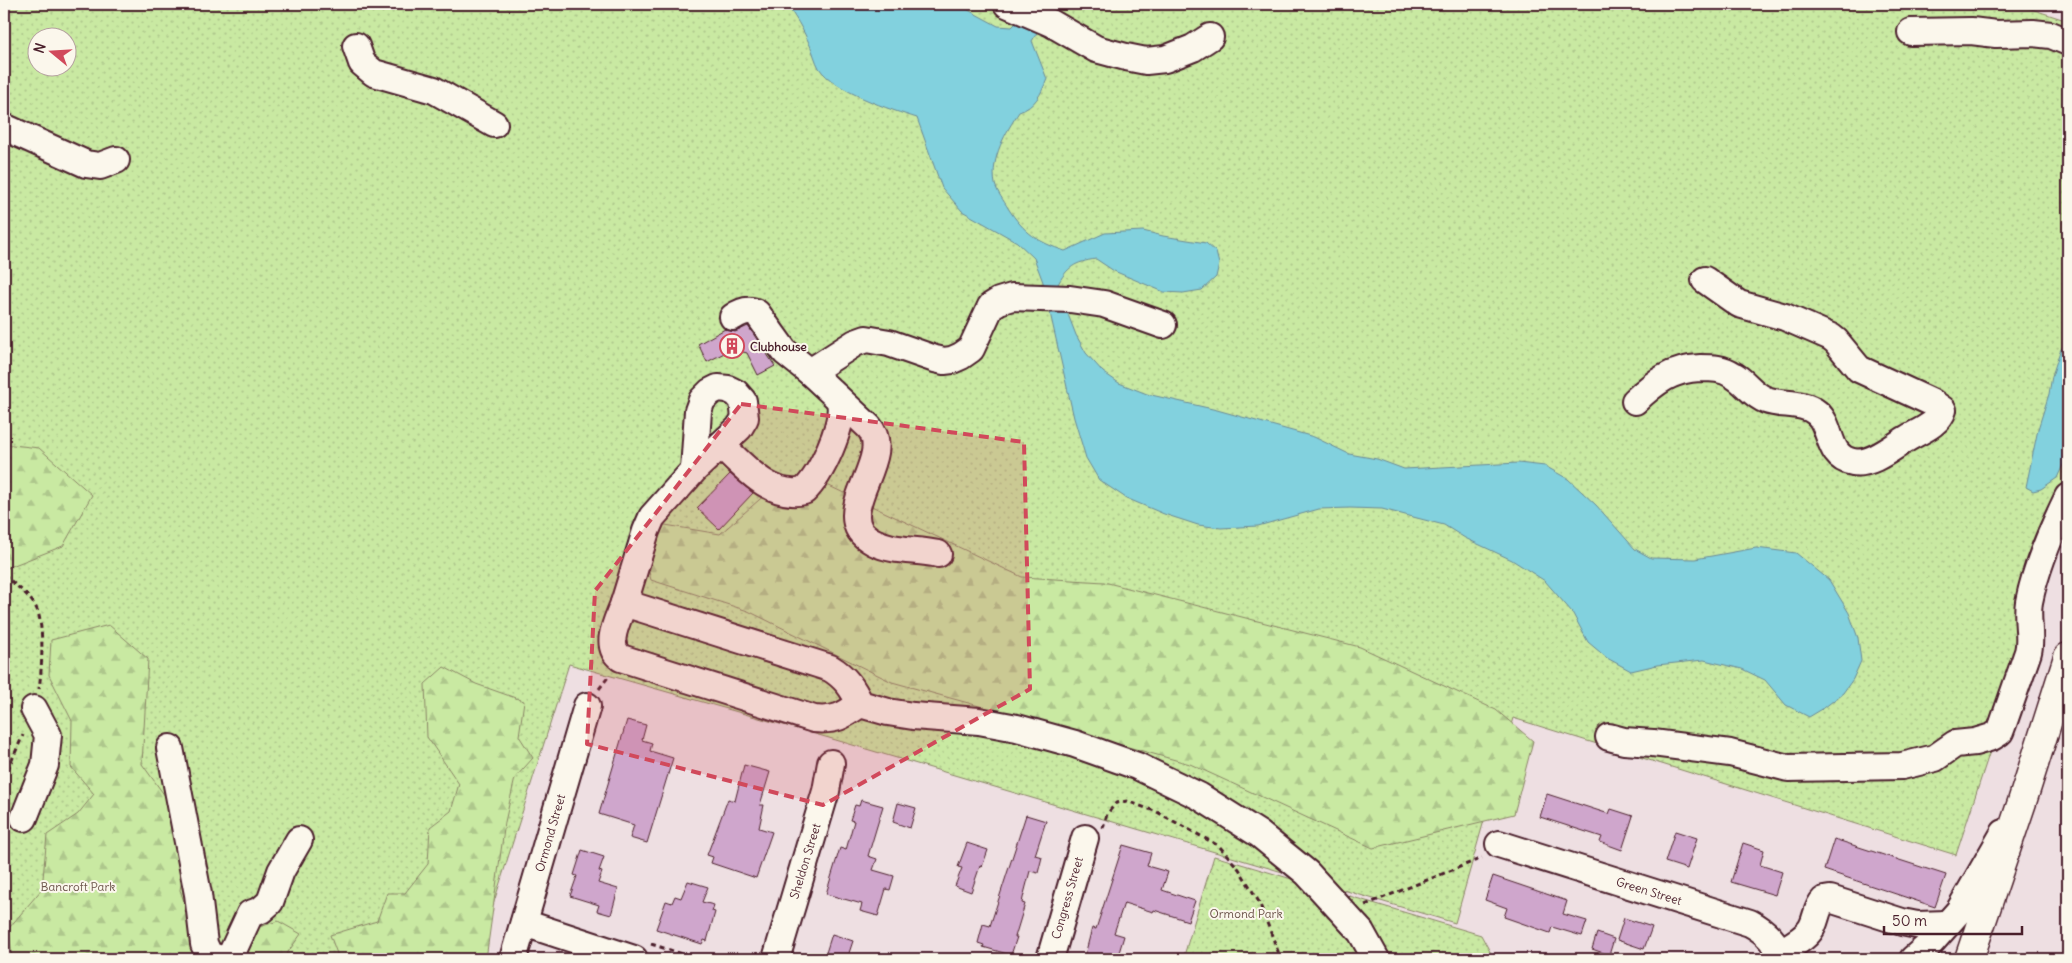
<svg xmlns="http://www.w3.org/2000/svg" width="2072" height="963" font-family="Delius,sans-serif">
<defs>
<pattern id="grass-dots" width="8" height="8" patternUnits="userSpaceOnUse" patternTransform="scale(1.25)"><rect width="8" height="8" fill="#c9e9a2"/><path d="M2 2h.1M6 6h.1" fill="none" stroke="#aec78c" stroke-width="1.8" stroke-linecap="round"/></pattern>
<pattern id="forest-firs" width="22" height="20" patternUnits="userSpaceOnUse" patternTransform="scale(1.25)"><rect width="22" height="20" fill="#c9e9a2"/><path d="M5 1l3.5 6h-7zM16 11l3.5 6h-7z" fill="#aec78c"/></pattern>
</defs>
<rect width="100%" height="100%" fill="#eedfe2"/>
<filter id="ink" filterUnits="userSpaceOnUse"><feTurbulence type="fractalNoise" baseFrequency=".02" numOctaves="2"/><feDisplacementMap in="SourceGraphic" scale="10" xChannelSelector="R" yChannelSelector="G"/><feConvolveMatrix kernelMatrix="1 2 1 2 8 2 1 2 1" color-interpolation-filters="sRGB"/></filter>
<g filter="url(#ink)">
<!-- grass -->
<g fill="url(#grass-dots)" stroke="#8a8466" fill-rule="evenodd">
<path d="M4,4H2016L2068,21V513L1956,855L1513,718L1455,923L829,738L569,664L476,959H4ZM38,38H68V68H38Z"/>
<polygon points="1214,856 1481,935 1494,959 1183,959"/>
</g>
<!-- forest -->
<g fill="url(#forest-firs)" stroke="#8a8466">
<polygon points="4,444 39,448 92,495 63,546 4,569"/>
<polygon points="827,485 1022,577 1104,582 1360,647 1496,710 1533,741 1514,814 1373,848 1190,764 892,682 748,611 651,580 645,556 659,524 720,534 767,493"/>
<polygon points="109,625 148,659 142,764 191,832 180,890 204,959 12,959 9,928 42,889 47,835 78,814 94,794 71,767 72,721 49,675 51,640"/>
<polygon points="444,667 476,684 524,701 519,736 533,758 515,778 505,822 486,959 339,959 330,935 377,921 387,893 405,893 428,864 430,827 451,811 459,784 427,737 425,684"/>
<polygon points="278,921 301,934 283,959 238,959 247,931"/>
</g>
<!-- water -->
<g fill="#82d1de" stroke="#6c8a96">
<path d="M786,4H957L998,26L1012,27L1020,19L1030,4H1054L1032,41L1047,79C1041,94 1035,107 1019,112C1006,132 990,158 995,184C997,192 1004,201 1008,208C1024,233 1038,242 1065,251L1105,233L1143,231L1163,236L1206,243L1216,252L1219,264L1216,277L1202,290L1183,293L1164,292L1114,271L1096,259C1075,262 1067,267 1057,286L1076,335L1086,353L1103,372L1119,383L1147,394L1217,410L1278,427L1314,437L1349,454L1377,459L1404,469L1518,463L1545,466L1568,479L1596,505L1635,549L1651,558L1695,559L1756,548L1796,553L1829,580L1849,613L1858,638L1861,661L1853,679L1843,693L1824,708L1809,717L1786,705L1765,680L1742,669L1704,660L1657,665L1631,671L1607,658L1588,642L1572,612L1545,581L1512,560L1465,538L1444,525L1382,509L1350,508L1319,509L1258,526L1221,528L1198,525L1164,514L1126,498L1099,480L1086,458L1074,418L1043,282L1034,258L1017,242L962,211L942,188L917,118C891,110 834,91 819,68C815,61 813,51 809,43C803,29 795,16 786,4Z"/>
<polygon points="2068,338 2068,454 2057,478 2041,489 2033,491 2026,487 2038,429 2049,394 2052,376 2060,351"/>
</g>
<!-- building -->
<g fill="#cfa6cc" stroke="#4a1f2b">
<polygon points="748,326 775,366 758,375 747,353 732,349 707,362 698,344 725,329 735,332"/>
<polygon points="730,474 753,493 719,529 697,508"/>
<polygon points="627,720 646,725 642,740 652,743 650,751 673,758 647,843 630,838 634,825 599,814"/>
<polygon points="744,765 770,772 760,805 764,805 759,828 772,832 756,878 711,863 713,857 707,855 728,799 735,801"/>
<polygon points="1547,794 1609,814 1611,809 1633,816 1622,850 1600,842 1602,837 1540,817"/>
<polygon points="861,800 883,806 868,856 877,859 873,870 894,876 890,890 886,889 878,916 860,911 862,904 826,894 840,848 846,850 854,821 850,820 855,805 859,806"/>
<polygon points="898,803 916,808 910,828 893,822"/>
<polygon points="1026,815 1046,821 1035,855 1042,857 1038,873 1030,871 1023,898 1022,903 1025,904 1015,937 1017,937 1011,955 983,947 984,945 978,943 983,924 990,926"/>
<polygon points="1675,831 1697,838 1687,869 1665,862"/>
<polygon points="1834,839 1946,875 1935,907 1824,870"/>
<polygon points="967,843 988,850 982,867 980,866 971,892 955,886 962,868 958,867"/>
<polygon points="1743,843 1764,850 1760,865 1782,872 1775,895 1731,882"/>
<polygon points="1123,845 1151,853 1147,866 1168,872 1162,890 1195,901 1188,921 1154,910 1153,912 1124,903 1114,933 1124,936 1117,959 1084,959 1092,928 1096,929"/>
<polygon points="582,850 604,857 599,871 602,872 598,883 618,889 611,915 597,911 599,905 570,896 577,876 574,875"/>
<polygon points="1493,876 1567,901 1563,914 1587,921 1582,936 1552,927 1550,933 1504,917 1507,908 1485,900"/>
<polygon points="688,881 708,887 702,902 714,905 712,911 715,912 707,941 704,940 702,944 656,929 666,901 672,903 675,896 681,898"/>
<polygon points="1624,918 1652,927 1644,949 1617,940"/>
<polygon points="1597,933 1614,939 1609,955 1592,949"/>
<polygon points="832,934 853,941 847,959 824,959"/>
</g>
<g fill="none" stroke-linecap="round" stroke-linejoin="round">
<defs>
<g id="minor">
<polyline points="1007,4 1051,23 1096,49 1126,57 1146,61 1165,59 1193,48 1210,37"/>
<polyline points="1911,32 1971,31 1996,34 2033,33 2051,35 2068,42"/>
<polyline points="356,46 362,63 374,73 434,90 494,124"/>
<polyline points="4,127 86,164 100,166 116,160"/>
<path d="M733,317C740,312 748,308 757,313L785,352L810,372L855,343L866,339L889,343L935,359L944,361L952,360L961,356L971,349L991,306L999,301L1012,297L1070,299L1104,304L1163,325"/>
<path d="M810,372L869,427C897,459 824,517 874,542C894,552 917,549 938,554"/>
<path d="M1635,401C1655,382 1672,369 1700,368C1712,368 1723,368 1733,375C1746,382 1752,395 1766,400C1782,406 1803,401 1817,413C1833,427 1826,457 1853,462C1871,466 1894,446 1908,438C1920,431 1939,424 1943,410L1933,403L1859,369L1836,341L1831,337L1785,317L1739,304L1705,280"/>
<path d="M721,445C743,465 770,499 804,491C821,475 845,424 840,401"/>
<path d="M694,470L739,428L745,418L743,401L736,393L728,389L718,388L710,392L702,400L698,411L694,470L652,517L646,531L624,603L830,668C845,677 853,688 860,704L888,712L913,716L979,721L1017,728L1075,744L1137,766L1199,796L1259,834L1307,873L1361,932L1376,959"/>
<path d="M624,603C618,620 603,645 621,658L814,719C836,721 843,716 860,704"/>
<path d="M1609,737L1624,741L1653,743L1730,753L1788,768L1902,766L1935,758L1955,744L1975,742L1992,737L2000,732L2003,724L2028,652C2032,637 2026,619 2029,602C2036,566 2052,530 2068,497"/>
<polyline points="170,748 198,894 204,944 209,955 221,959 231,955 250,914 261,910 270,902 281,871 299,840"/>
<polyline points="24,818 45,765 48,735 34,709"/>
<path d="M1499,844L1750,923C1767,932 1775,942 1783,959"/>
<polyline points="524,923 634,959"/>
<path d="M1780,953C1791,945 1808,938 1813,925C1817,916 1817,907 1824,900L1830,899L1902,922L1917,925L1947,924"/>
<polyline points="513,959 587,706"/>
<polyline points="776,959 826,791 831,763"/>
<polyline points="1050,959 1085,838"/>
<polyline points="1913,959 1928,946 1959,911 2004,833"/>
</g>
<polyline id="major" points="1969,959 2022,802 2068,657"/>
</defs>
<!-- minor casing -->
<use href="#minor" stroke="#4a1f2b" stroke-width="30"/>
<!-- major casing -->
<use href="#major" stroke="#4a1f2b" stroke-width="31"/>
<!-- path -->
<g stroke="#4a1f2b" stroke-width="3" stroke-dasharray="5 4" stroke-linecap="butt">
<path d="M4,575C15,585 33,597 38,612C44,632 42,668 39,689"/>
<polyline points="599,689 609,676"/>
<polyline points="4,778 23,735"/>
<polyline points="1103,828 1107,814 1116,803 1127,801 1157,812 1219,846 1239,869 1259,902 1281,959"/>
<polyline points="1365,905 1482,858"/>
<polyline points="651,944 698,959"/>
</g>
<!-- minor -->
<use href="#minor" stroke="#fbf7ec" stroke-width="26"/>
<!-- major -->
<use href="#major" stroke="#fbf7ec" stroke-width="28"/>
</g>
</g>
<!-- marked area -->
<path fill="#d1495b" fill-opacity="0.2" stroke="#d1495b" stroke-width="4" stroke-dasharray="10 6" stroke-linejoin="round" d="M741,404L1024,442L1030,689L823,805L587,744L595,591Z"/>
<!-- icons -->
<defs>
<symbol id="building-ring" viewBox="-11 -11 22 22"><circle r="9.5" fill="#fbf7ec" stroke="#d1495b" stroke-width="1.5"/><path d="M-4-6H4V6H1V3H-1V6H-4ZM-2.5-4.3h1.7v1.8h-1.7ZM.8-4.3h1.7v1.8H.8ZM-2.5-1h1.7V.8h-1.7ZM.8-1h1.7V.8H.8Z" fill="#d1495b"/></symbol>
</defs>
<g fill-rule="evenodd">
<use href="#building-ring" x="718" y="332" width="28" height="28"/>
</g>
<g text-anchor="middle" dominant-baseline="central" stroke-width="4" stroke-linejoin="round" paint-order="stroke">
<!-- poi labels -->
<g font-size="12" font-weight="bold" fill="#4a1f2b" stroke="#fbf7ec" text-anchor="start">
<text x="750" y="346">Clubhouse</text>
</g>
<!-- street labels -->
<g font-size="12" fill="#4a1f2b" stroke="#fbf7ec">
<text transform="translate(550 833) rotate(-74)">Ormond Street</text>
<text transform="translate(805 861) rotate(-73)">Sheldon Street</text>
<text transform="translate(1649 891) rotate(17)">Green Street</text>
<text transform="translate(1067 898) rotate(-74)">Congress Street</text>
</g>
<!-- park labels -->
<g font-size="12" fill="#6a5249" stroke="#fbf7ec">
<text x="78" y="886">Bancroft Park</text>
<text x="1246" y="913">Ormond Park</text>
</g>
</g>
<!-- margin -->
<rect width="2072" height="963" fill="none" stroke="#fbf7ec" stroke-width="20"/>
<rect x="10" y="10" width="2052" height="943" fill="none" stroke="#4a1f2b" stroke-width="2" filter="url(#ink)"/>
<!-- north arrow -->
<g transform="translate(52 52) rotate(288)"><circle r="24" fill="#fbf7ec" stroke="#b4a19f"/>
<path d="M0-4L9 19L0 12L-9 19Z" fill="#d1495b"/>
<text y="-8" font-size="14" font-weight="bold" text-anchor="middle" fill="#4a1f2b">N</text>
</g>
<!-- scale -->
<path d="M1884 926v8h138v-8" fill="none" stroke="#4a1f2b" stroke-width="2.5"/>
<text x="1892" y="926" font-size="15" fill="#4a1f2b" stroke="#fbf7ec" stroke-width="4" paint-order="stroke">50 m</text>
</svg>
